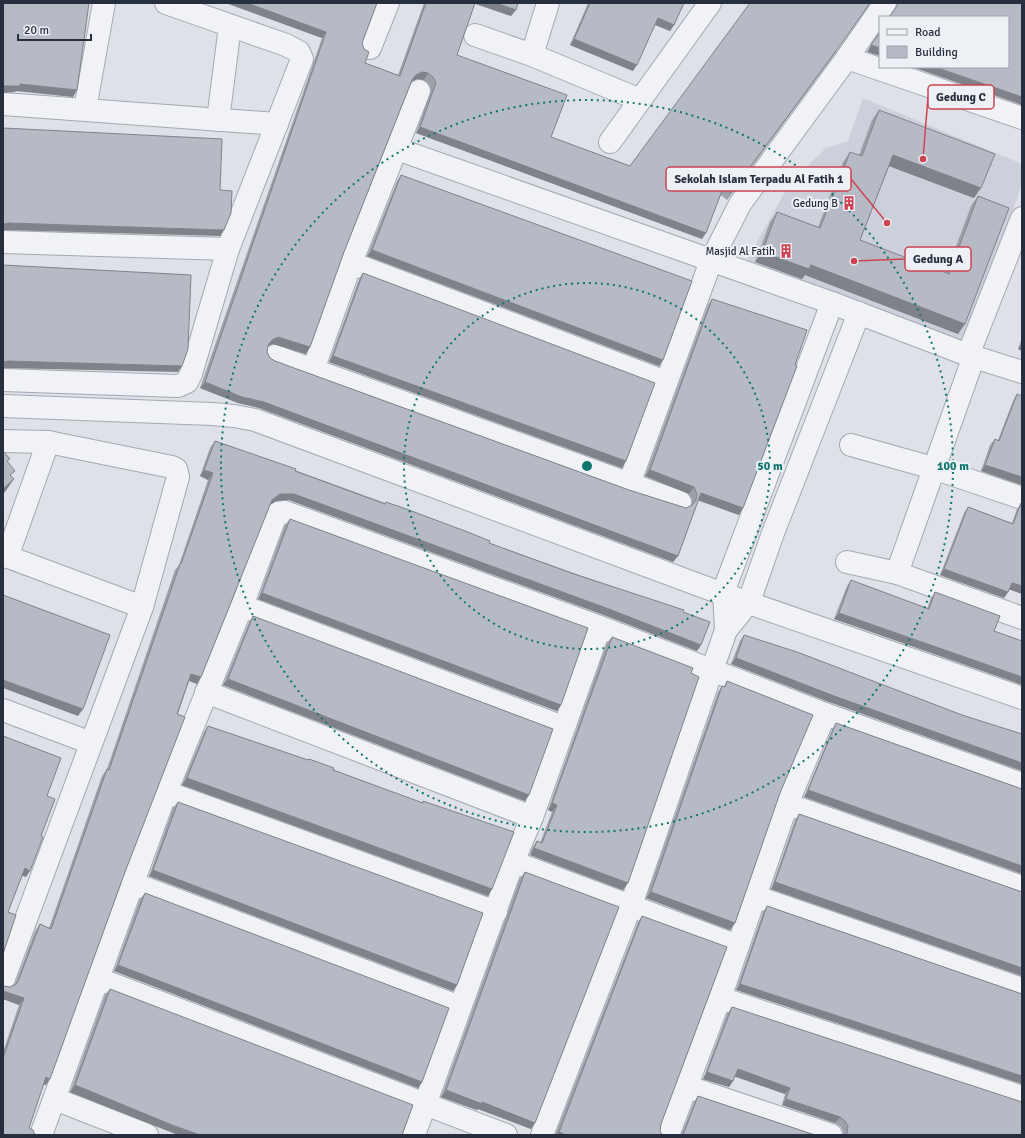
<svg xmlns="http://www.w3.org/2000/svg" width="1025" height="1138" font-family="Signika,sans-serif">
<rect width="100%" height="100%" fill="#dee1e8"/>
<!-- built -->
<polygon fill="#ccd0da" points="863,98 1022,164 1022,185 962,342 746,261 790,183 826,148 848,141"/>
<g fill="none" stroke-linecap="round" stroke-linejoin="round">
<defs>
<g id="minor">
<polyline points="475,35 532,55 640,100"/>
<polyline points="370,48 388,3"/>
<polyline points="532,55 548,3"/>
<polyline points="847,58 1022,118"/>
<polyline points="3,104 277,124"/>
<polyline points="85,109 104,3"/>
<polyline points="218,120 230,26"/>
<polyline points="610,142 710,3"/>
<polyline points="397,149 832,303 968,355 1022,372"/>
<polyline points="3,242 228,249"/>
<polyline points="351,263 666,382"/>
<polyline points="832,303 724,590 726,630 740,613 751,596 773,533 859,313"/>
<polyline points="968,355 1022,218"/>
<polyline points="275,356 680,502"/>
<polyline points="313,370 351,263 419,91"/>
<polyline points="3,380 178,386 187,382 191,374 228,249 302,59 299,52 286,45 166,3"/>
<polyline points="3,406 212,414 234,416 255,420 723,594 1022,698"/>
<polyline points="3,441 48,442 172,467 176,469 178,477 142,607 3,981"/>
<polyline points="851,445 933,468 1022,498"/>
<polyline points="629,484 711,261 740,204 847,58 885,3"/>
<polyline points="3,555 142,607"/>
<polyline points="7,557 48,442"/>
<polyline points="847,562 897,573 1022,618"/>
<polyline points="897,573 974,356"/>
<polyline points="242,606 563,727"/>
<polyline points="206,692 532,817"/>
<polyline points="3,710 91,743"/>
<polyline points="166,792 496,912"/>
<polyline points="787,804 1022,887"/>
<polyline points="513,862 738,946"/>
<polyline points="132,883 460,1007"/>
<polyline points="754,896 1022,989"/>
<polyline points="99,979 506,1135"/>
<polyline points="720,998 1022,1097"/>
<polyline points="688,1087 831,1135"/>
<polyline points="55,1099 147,1135"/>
<polyline points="41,1135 166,792 242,606 274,520 278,513 285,512 600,627 825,714 1022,784"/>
<polyline points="414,1135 513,862 532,817 600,627"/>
<polyline points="542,1135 631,905 726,630"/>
<polyline points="668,1135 720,998 787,804 825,714"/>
</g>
</defs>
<!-- minor casing -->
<use href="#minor" stroke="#a3a8b2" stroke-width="24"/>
<!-- minor -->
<use href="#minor" stroke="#f1f2f6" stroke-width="22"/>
</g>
<!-- wall -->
<g fill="#9ca0a9">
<polygon points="226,3 377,3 362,43 365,63 398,75 424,3 518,3 511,16 475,4 457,55 551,137 630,166 837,51 727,200 721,195 702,239 416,133 431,90 429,84 424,80 418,79 412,81 344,252 310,347 306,354 273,344 268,346 267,352 270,358 275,361 629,490 686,508 692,506 692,500 689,494 645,476 708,305 712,299 743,508 739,515 698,500 678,556 673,562 259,408 238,403 200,388 322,38"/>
<polygon points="588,3 684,3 674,25 670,31 655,25 633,71 570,45"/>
<polygon points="879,110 974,198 889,166 860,240 946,273 971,206 978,196 958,334 805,275 802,279 755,262 770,222 777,212 818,227 843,162 850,152 859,155 872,120"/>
<polygon points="401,175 659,366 367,256 397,181"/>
<polygon points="363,273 622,468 329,362 359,279"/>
<polygon points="1022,338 1022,351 1018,349"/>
<polygon points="1017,394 1022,485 981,471 990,445 995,439 998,440 1013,401"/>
<polygon points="215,441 385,503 386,502 489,543 683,612 701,645 697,651 604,615 289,500 276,501 270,505 197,684 189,681 125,872 46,1085 44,1084 3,1135 3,1052 19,1005 3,999 3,986 10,987 15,984 35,931 40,924 49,928 102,776 107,769 175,570 179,565 208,480 200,476 210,448"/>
<polygon points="1021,503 1022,503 1022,594 1009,589 1008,592 1004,598 940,575 964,513 968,507 1012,523 1017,509"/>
<polygon points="290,519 561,705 557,711 258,599 285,525"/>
<polygon points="851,580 927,609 931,598 935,592 994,631 834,619 847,586"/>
<polygon points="253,616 529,795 525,801 223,685 249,622"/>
<polygon points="744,635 962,715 829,702 731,664 740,641"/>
<polygon points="612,637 623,890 530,855 532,848 537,841 540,843 552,812 548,810 607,643"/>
<polygon points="727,681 780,793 735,923 730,930 646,898 718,692 722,686 724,686"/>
<polygon points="836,723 1022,789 804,797 832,730"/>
<polygon points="208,726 308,760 309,759 333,770 422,803 423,801 492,889 488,896 182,785 204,732"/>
<polygon points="178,802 457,985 453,991 149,876 173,808"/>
<polygon points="799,814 1022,892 1022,976 771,889 795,820"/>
<polygon points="525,872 531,1129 478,1109 477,1110 441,1097 520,878"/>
<polygon points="145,893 422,1082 418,1088 114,971 140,899"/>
<polygon points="767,906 1022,994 736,990 763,912"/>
<polygon points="642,916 661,1124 660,1131 662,1135 555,1135 638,922"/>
<polygon points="110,989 168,1131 70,1092 105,995"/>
<polygon points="732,1007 1022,1135 843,1135 843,1132 841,1127 835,1123 782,1105 785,1094 735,1076 733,1081 729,1087 703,1079 727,1014"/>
<polygon points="698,1096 815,1135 681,1135 694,1102"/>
</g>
<!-- shaded-wall -->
<g fill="#7f8289">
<polygon points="226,3 247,3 326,32 322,38"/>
<polygon points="474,3 496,3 516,10 511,16"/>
<polygon points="658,18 674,25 670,31 653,24"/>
<polygon points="574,39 637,65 633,71 570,45"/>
<polygon points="871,45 880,48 880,56 867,52"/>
<polygon points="912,67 935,67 1022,97 1022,105"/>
<polygon points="422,72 428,73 424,80 418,79 412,81 407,86 416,75"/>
<polygon points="20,84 77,90 73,97 16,91 15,92 3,93 3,86"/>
<polygon points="420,127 706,233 702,239 416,133"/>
<polygon points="893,155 981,188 974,198 886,165"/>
<polygon points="8,223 224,230 220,236 3,230 3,224"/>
<polygon points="372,250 663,360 659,366 367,256"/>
<polygon points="762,252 811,265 965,324 958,334 805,275 802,279 755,262"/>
<polygon points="278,337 310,347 306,354 273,344 267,346 272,340"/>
<polygon points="1022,343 1022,351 1018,349"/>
<polygon points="333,356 626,461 622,468 329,362"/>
<polygon points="8,361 182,366 178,372 3,368 3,362"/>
<polygon points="205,382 264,402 678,556 673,562 259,408 238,403 200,388"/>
<polygon points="985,465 1022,477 1022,485 981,471"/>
<polygon points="204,470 213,473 208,480 200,476"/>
<polygon points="650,470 694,487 689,494 645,476"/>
<polygon points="14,479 5,492 3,493 3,489"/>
<polygon points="701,493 743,508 739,515 697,500"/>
<polygon points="280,494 294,494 609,609 701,645 697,651 604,615 289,500 276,501 267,507 272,500"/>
<polygon points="944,569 1008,592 1004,598 940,575"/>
<polygon points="1012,583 1022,586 1022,594 1008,589"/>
<polygon points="262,593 561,705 557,711 258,599"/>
<polygon points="839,613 1022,677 1022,685 834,619"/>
<polygon points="736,658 1022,763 1022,771 829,702 731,664"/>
<polygon points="191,674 201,677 197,684 187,680"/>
<polygon points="228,679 529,795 525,801 223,685"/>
<polygon points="3,680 83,709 78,716 3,688"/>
<polygon points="187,778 492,889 488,896 182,785"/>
<polygon points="808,790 1022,866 1022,874 804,797"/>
<polygon points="552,803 557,805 552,812 548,810"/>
<polygon points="534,848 628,883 623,890 530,855"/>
<polygon points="25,868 30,871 26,877 20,875"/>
<polygon points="153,870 457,985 453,991 149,876"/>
<polygon points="775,882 1022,968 1022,976 771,889"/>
<polygon points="651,892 735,923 730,930 646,898"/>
<polygon points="118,965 422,1082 418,1088 114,971"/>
<polygon points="740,984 1022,1076 1022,1084 736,990"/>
<polygon points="3,991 24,998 19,1005 3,999"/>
<polygon points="738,1069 790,1088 785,1094 733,1076"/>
<polygon points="707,1072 733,1081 729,1087 703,1079"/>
<polygon points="46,1077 50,1079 46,1085 42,1084"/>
<polygon points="75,1085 200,1135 178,1135 168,1131 70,1092"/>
<polygon points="446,1090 482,1102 535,1123 531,1129 478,1109 477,1110 441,1097"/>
<polygon points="786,1099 840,1117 835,1123 782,1105"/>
<polygon points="559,1132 566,1135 556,1135"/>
</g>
<!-- building -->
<g fill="#b5bac4" stroke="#7f8289">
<polygon points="3,3 89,3 77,90 20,84 20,86 3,86"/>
<polygon points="247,3 377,3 362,43 364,49 369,52 365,63 400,76 426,3 475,3 457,55 567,95 551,137 630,166 750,3 870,3 841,44 731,193 723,188 706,233 420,127 436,83 433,77 428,73 422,72 416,75 412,80 344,252 310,347 278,337 272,340 268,345 267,352 270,358 275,361 629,490 686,508 692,505 696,500 697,494 694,487 650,470 712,299 807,330 795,365 797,366 743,508 701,493 678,556 264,402 242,397 205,382 326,32"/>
<polygon points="496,3 518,3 516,10"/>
<polygon points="590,3 684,3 674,25 658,18 637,65 574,39"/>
<polygon points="899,3 1022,3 1022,97 935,67 1008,67 1008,17 889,17"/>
<polygon points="880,32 880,48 871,45"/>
<polygon points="879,110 995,154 981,188 893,155 860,240 949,274 978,196 1009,208 965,324 811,265 809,269 762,252 777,212 820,228 850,152 862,156"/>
<polygon points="3,128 222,139 220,190 232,191 231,213 224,230 8,223 3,224"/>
<polygon points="401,175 692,281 663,360 372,250"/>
<polygon points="3,265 191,275 188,349 182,366 8,361 3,362"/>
<polygon points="363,273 655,383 626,461 333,356"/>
<polygon points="1017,394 1022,396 1022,477 985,465 995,439 999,441"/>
<polygon points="215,441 296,469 295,471 385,504 386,502 409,510 465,531 490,541 489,543 574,574 684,610 683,612 710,622 701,645 609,609 294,494 280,494 272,500 201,677 191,674 177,714 185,717 125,872 50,1079 46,1077 29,1128 33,1130 35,1135 3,1135 3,1058 24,998 3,991 3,986 10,987 16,984 19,979 40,924 51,929 107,769 109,770 180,564 181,564 213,473 204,470"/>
<polygon points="3,451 10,459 7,461 15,471 10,475 14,479 3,489"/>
<polygon points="1021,503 1022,503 1022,586 1012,583 1008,592 944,569 968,507 1013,524"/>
<polygon points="290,519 588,628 561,705 262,593"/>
<polygon points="851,580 929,609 935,592 1000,616 994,631 1022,641 1022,677 839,613"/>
<polygon points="3,595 110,635 83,709 3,680"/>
<polygon points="253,616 553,729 529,795 228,679"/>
<polygon points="744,635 797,652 962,715 1022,734 1022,763 834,696 736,658"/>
<polygon points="612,637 693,668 691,673 699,677 628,883 534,848 537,841 542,843 557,805 552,803"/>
<polygon points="727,681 813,715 780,793 735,923 651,892 722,686 725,687"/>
<polygon points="836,723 1022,789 1022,866 808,790"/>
<polygon points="208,726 308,760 309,759 334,768 333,770 423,803 423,801 514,832 492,889 187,778"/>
<polygon points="3,736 61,758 47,796 55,799 41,836 43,837 30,871 25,868 8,912 16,915 3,954"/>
<polygon points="178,802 483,913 457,985 153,870"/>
<polygon points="799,814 1022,892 1022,968 775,882"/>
<polygon points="525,872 619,907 535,1123 482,1102 482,1104 446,1090"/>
<polygon points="145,893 449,1008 422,1082 118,965"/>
<polygon points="767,906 1022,994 1022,1076 740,984"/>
<polygon points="642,916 727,947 661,1124 660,1131 662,1135 566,1135 559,1132"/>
<polygon points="110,989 413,1105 402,1135 200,1135 172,1125 75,1085"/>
<polygon points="732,1007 1022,1102 1022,1135 846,1135 847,1133 848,1126 845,1121 840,1117 786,1099 790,1088 738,1069 733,1081 707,1072"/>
<polygon points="698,1096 815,1135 683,1135"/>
</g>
<!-- distance rings -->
<g fill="none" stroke="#0f766e" stroke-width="2" stroke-dasharray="2 4">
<circle cx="587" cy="466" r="183"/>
<circle cx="587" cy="466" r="366"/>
</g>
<!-- icons -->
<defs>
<symbol id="building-bare" viewBox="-9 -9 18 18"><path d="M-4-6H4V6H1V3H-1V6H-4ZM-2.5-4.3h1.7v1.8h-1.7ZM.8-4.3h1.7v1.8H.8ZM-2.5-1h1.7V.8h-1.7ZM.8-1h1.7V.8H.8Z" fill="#ce4252" stroke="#edf0f5" stroke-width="2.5" paint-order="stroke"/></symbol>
</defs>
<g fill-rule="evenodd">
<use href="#building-bare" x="839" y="193" width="20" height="20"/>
<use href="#building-bare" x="776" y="241" width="20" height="20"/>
</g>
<g text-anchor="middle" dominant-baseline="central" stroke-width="4" stroke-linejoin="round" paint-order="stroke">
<!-- poi labels -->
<g font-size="11" fill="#272f3e" stroke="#edf0f5" text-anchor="end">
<text x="838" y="203">Gedung B</text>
<text x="775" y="251">Masjid Al Fatih</text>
</g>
</g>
<circle cx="587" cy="466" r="6" fill="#0f766e" stroke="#edf0f5" stroke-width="2"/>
<g font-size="12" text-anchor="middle" font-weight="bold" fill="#0f766e" stroke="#edf0f5" stroke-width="4" stroke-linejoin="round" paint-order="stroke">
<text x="770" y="470">50 m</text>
<text x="953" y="470">100 m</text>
</g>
<!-- callouts -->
<path fill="none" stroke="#ce4252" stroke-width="1.5" d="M923 159L928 97M887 223L851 179M854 261L905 259"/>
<g fill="#ce4252" stroke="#edf0f5" stroke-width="1.5">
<circle cx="923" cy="159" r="4"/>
<circle cx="887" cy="223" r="4"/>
<circle cx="854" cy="261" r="4"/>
</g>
<g fill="#edf0f5" stroke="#ce4252" stroke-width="1.5">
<rect x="928" y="85" width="66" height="24" rx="4"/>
<rect x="666" y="167" width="185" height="24" rx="4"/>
<rect x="905" y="247" width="66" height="24" rx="4"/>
</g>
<g font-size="12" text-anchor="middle" font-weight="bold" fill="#272f3e">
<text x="961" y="101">Gedung C</text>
<text x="759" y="183">Sekolah Islam Terpadu Al Fatih 1</text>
<text x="938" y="263">Gedung A</text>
</g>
<!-- border -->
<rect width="1025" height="1138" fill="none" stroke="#272f3e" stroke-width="8"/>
<!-- legend -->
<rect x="879" y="16" width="130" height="52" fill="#edf0f5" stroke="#9ea3ac"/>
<rect x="887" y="29" width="20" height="6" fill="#f1f2f6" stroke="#9ea3ac"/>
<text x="915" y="36" font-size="12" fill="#272f3e">Road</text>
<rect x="887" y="46" width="20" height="12" fill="#b5bac4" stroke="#9ea3ac"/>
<text x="915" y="56" font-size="12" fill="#272f3e">Building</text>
<!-- scale -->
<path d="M18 34v6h73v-6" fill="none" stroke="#272f3e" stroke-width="2"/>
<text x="24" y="34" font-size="12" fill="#272f3e" stroke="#edf0f5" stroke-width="3" paint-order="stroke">20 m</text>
</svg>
